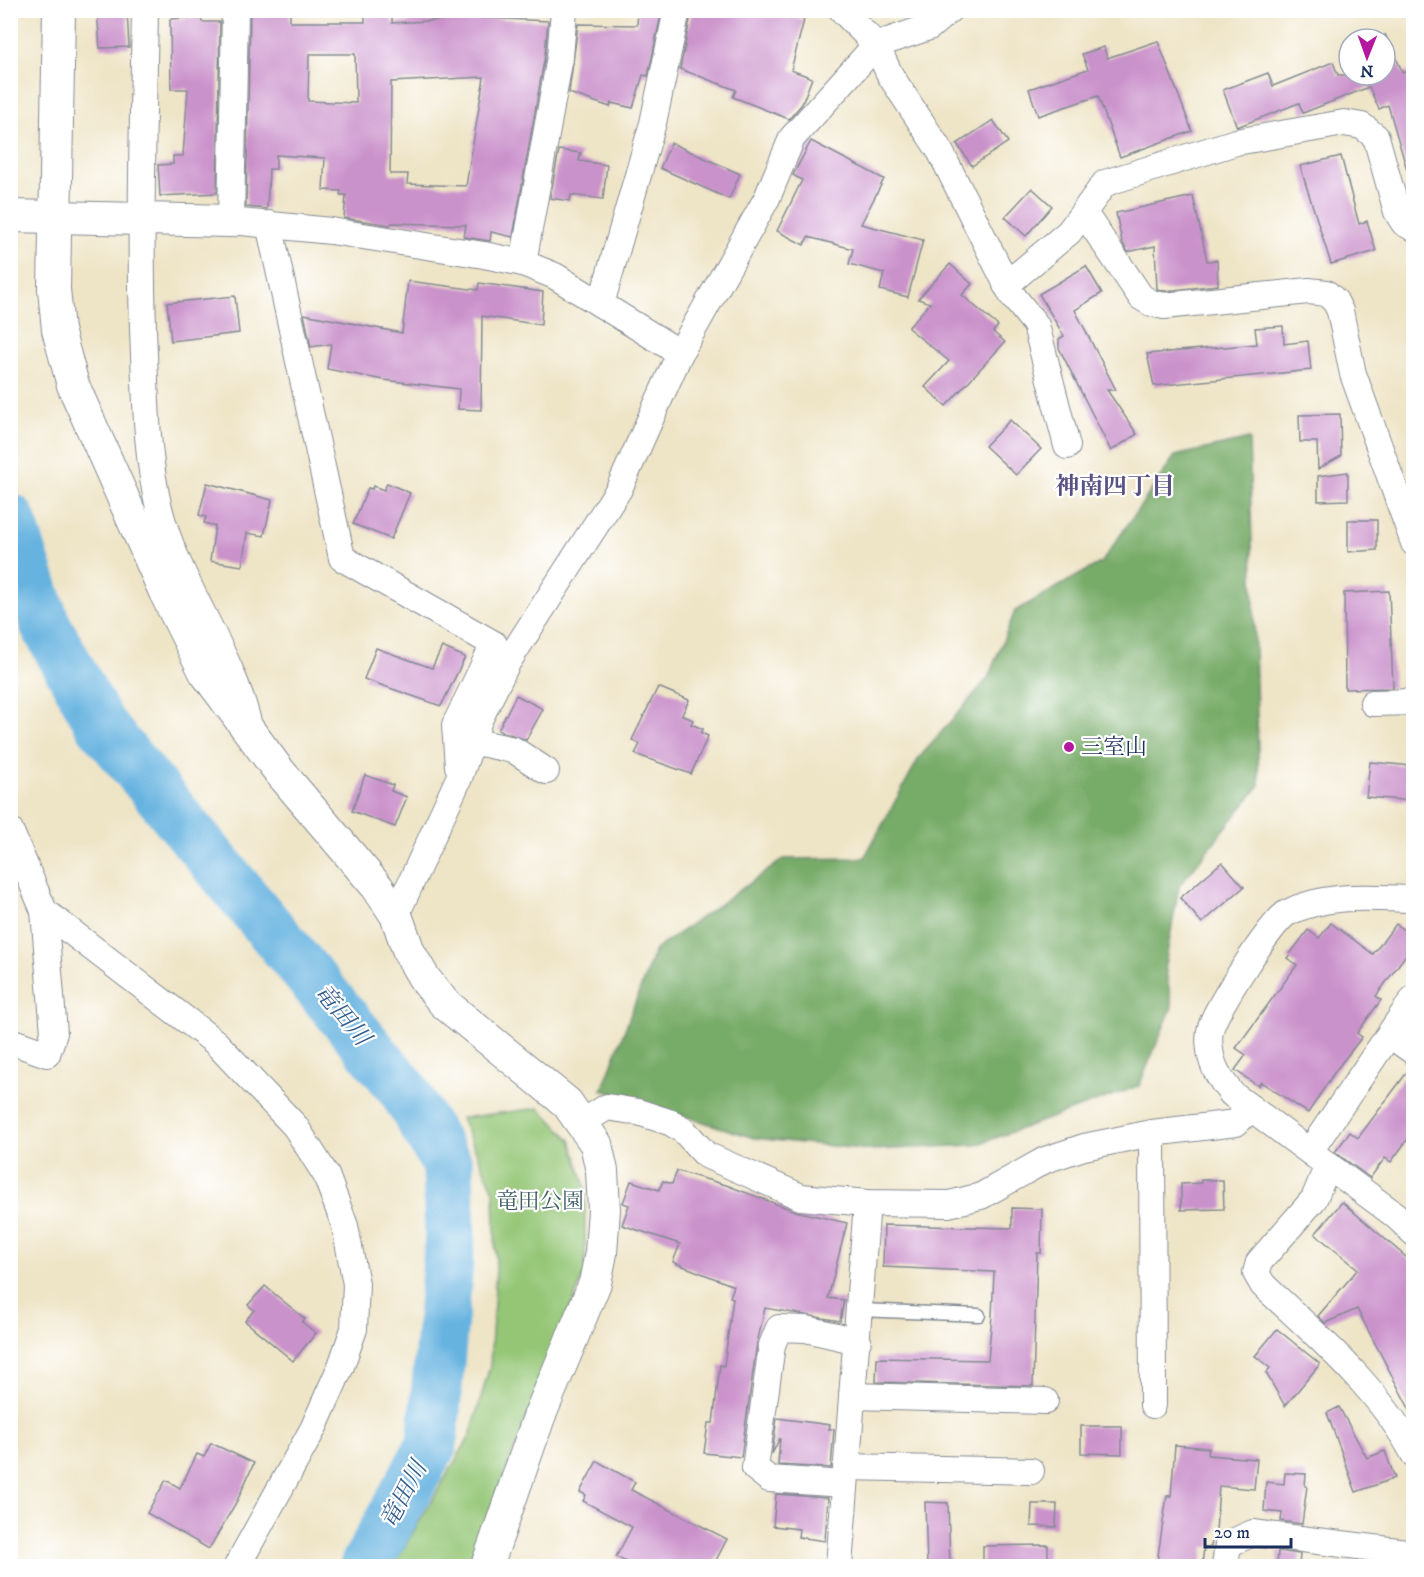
<svg xmlns="http://www.w3.org/2000/svg" width="1424" height="1577" font-family="'IM FELL DW Pica','Noto Serif JP',serif">
<rect width="100%" height="100%" fill="#fff"/>
<filter id="ink" filterUnits="userSpaceOnUse"><feTurbulence type="fractalNoise" baseFrequency=".0167" numOctaves="2"/><feDisplacementMap in="SourceGraphic" scale="12" xChannelSelector="R" yChannelSelector="G"/><feConvolveMatrix kernelMatrix="1 2 1 2 8 2 1 2 1" color-interpolation-filters="sRGB"/></filter>
<filter id="wash" filterUnits="userSpaceOnUse"><feTurbulence type="fractalNoise" baseFrequency=".008" numOctaves="4" result="noise"/><feDisplacementMap in="SourceGraphic" scale="24" xChannelSelector="R" yChannelSelector="G"/><feGaussianBlur stdDeviation="1.35" result="paint"/><feColorMatrix in="noise" values="0 0 0 0 0 0 0 0 0 0 0 0 0 0 0 0 0 1.4 0 .05"/><feComposite in="paint" operator="in"/></filter>
<g filter="url(#wash)">
<rect width="100%" height="100%" fill="#eee4c6"/>
<!-- green -->
<polygon fill="#94c676" stroke="#587a6a" stroke-width="1.5" points="539,1108 571,1140 585,1186 585,1272 468,1566 393,1566 470,1436 490,1366 496,1269 494,1191 461,1118"/>
<!-- forest -->
<polygon fill="#77ab67" stroke="#496d62" stroke-width="1.5" points="1249,439 1259,786 1179,886 1165,965 1172,1007 1139,1086 976,1145 871,1150 754,1138 602,1090 655,950 784,859 864,858 919,758 988,678 1015,611 1102,562 1175,456"/>
<g fill="none" stroke-linecap="round" stroke-linejoin="round">
<!-- river -->
<polyline stroke="#66b3e0" stroke-width="51" points="10,519 45,624 100,724 403,1089 448,1166 450,1238 432,1444 365,1566"/>
</g>
<g id="blocks">
<!-- building -->
<g fill="#ca92cb" fill-rule="evenodd">
<polygon points="97,10 127,10 129,47 100,48"/>
<path d="M290,10V22H365V16H392V23L465,19V17L548,21L545,55L513,237L491,232L490,241L464,237L466,225L392,223L390,225L344,218L346,195H340L341,191L323,190L325,158L276,155V169H269L267,209L246,207L250,12ZM309,54H355L356,103L308,101ZM484,77L466,186L407,184L408,174H390L391,82Z"/>
<polygon points="638,10 662,10 648,76 643,75 633,108 611,103 610,107 569,93 578,24 637,25"/>
<polygon points="692,10 775,10 804,20 791,70 812,78 802,104 789,119 733,97 736,90 680,69"/>
<polygon points="201,17 202,22 220,22 217,193 160,196 158,165 173,164 173,156 183,156 188,89 171,89 170,19"/>
<polygon points="1385,34 1403,73 1407,71 1413,84 1413,170 1407,170 1388,105 1379,109 1369,87 1303,113 1299,103 1237,127 1223,90 1268,73 1273,86 1333,62 1338,75 1385,75"/>
<polygon points="1158,41 1192,131 1120,157 1098,96 1038,116 1029,89 1088,69 1082,54 1104,47 1107,58"/>
<polygon points="993,120 1008,142 972,166 957,144"/>
<polygon points="811,141 884,179 861,224 923,240 908,297 880,290 884,273 849,264 853,249 808,237 804,245 777,231 802,180 793,175"/>
<polygon points="671,143 740,174 729,199 660,168"/>
<polygon points="559,150 581,153 579,161 607,165 603,199 571,195 570,201 550,198"/>
<polygon points="1341,156 1359,224 1367,221 1376,251 1331,264 1300,166"/>
<polygon points="1032,188 1052,206 1026,236 1005,217"/>
<polygon points="1193,196 1207,261 1217,260 1218,285 1165,291 1157,289 1155,246 1128,252 1122,242 1116,213"/>
<polygon points="950,264 972,284 962,295 998,326 993,332 1005,342 946,406 925,387 949,361 908,328 930,303 918,299"/>
<polygon points="1086,266 1102,293 1075,310 1116,390 1107,390 1137,434 1111,451 1059,348 1059,339 1064,336 1039,294"/>
<polygon points="408,281 478,290 479,283 543,292 541,325 482,316 481,410 458,409 459,389 384,380 327,369 331,344 311,347 304,314 402,333"/>
<polygon points="235,296 239,333 171,341 167,303"/>
<polygon points="1283,326 1284,344 1308,341 1311,370 1154,386 1147,354 1257,344 1255,328"/>
<polygon points="1340,414 1341,456 1318,469 1317,442 1300,442 1299,415"/>
<polygon points="1010,420 1041,449 1016,475 985,446"/>
<polygon points="1348,472 1348,500 1318,501 1318,476"/>
<polygon points="207,483 272,500 264,536 247,533 242,566 210,561 215,526 204,523 206,517 199,515"/>
<polygon points="387,483 410,493 391,539 353,524 368,488 372,489 373,486 384,490"/>
<polygon points="1348,520 1377,520 1377,550 1348,552"/>
<polygon points="1389,591 1393,688 1345,689 1344,593"/>
<polygon points="442,647 465,657 441,706 364,679 376,648 432,668"/>
<polygon points="658,687 689,700 682,715 693,720 691,724 703,729 701,733 708,736 691,774 635,754 640,744 632,740"/>
<polygon points="516,695 543,709 526,740 498,730"/>
<polygon points="1370,762 1413,766 1413,801 1366,797"/>
<polygon points="365,775 393,785 391,791 407,797 395,827 352,811"/>
<polygon points="1222,862 1244,887 1202,923 1180,898"/>
<polygon points="1331,923 1373,954 1396,924 1413,937 1413,945 1376,996 1381,1000 1357,1033 1362,1037 1336,1070 1308,1113 1261,1082 1258,1086 1235,1070 1246,1055 1236,1048 1297,965 1287,958 1308,930 1319,938"/>
<polygon points="1411,1067 1413,1067 1413,1132 1391,1162 1385,1158 1370,1178 1335,1152 1350,1132 1358,1138"/>
<polygon points="677,1171 726,1185 795,1211 847,1223 828,1298 844,1300 840,1321 765,1308 757,1343 741,1457 704,1453 708,1423 713,1423 720,1365 724,1366 733,1298 730,1297 734,1286 673,1262 680,1244 622,1225 629,1205 623,1203 631,1181 659,1190 663,1181 672,1184"/>
<polygon points="1201,1180 1223,1180 1224,1209 1181,1210 1181,1184 1201,1183"/>
<polygon points="1342,1202 1413,1263 1413,1416 1357,1309 1325,1323 1318,1316 1358,1269 1315,1234"/>
<polygon points="1012,1208 1042,1209 1041,1253 1037,1253 1033,1386 876,1382 877,1358 988,1360 992,1316 994,1272 883,1267 884,1225 1012,1228"/>
<polygon points="265,1286 305,1319 302,1322 316,1333 293,1361 245,1321 254,1310 248,1305"/>
<polygon points="1277,1329 1320,1364 1285,1406 1266,1373 1270,1368 1255,1356"/>
<polygon points="1339,1407 1367,1458 1385,1451 1395,1478 1356,1492 1327,1413"/>
<polygon points="777,1418 830,1425 829,1429 834,1429 831,1468 778,1465 780,1438 772,1454"/>
<polygon points="1081,1426 1122,1426 1122,1454 1081,1453"/>
<polygon points="211,1443 254,1463 237,1501 209,1549 147,1513 166,1480 180,1488 197,1454 204,1457"/>
<polygon points="1175,1445 1209,1448 1208,1455 1257,1459 1254,1489 1219,1486 1216,1532 1213,1532 1211,1547 1204,1547 1202,1566 1157,1562 1167,1496 1171,1496"/>
<polygon points="597,1461 635,1482 631,1490 727,1539 713,1566 635,1566 616,1557 632,1527 583,1501 586,1495 580,1492"/>
<polygon points="1285,1473 1306,1474 1305,1486 1307,1486 1302,1524 1281,1521 1282,1513 1264,1511 1266,1482 1284,1484"/>
<polygon points="776,1494 828,1498 825,1541 798,1537 799,1529 773,1526"/>
<polygon points="925,1502 948,1503 950,1566 927,1566"/>
<polygon points="1032,1504 1057,1504 1056,1527 1031,1526"/>
<polygon points="1048,1545 1048,1566 983,1566 983,1546"/>
<polygon points="1278,1551 1300,1554 1299,1566 1277,1566"/>
</g>
</g>
</g>
<g filter="url(#ink)">
<use href="#blocks" fill-opacity="0" stroke="#848a92" stroke-width="1.5"/>
<g fill="none" stroke-linecap="round" stroke-linejoin="round">
<defs>
<polyline id="service" points="860,1310 979,1315"/>
<g id="minor">
<path d="M145,10C143,125 139,240 144,355C146,406 147,459 159,508C178,585 231,649 249,726"/>
<polyline points="235,10 231,221 331,231 484,255 523,263 555,276 680,353"/>
<polyline points="842,10 876,45 890,75 940,151 1012,295 1036,325 1067,446"/>
<polyline points="1084,213 1141,297 1151,303 1164,306 1309,291 1326,293 1335,301 1340,311 1353,374 1414,543"/>
<polyline points="269,224 342,558 494,644 455,725 458,766"/>
<polyline points="523,263 560,57 564,10"/>
<polyline points="1006,285 1069,232 1105,183 1236,142 1344,123 1362,126 1376,137 1397,212 1404,223 1414,228"/>
<polyline points="601,304 653,123 677,10"/>
<polyline points="1373,703 1414,702"/>
<polyline points="471,741 514,750 546,771"/>
<polyline points="10,830 44,911 215,1042 295,1126 326,1175 345,1226 356,1284 354,1329 341,1366 313,1429 237,1566"/>
<path d="M1414,899C1372,898 1326,893 1287,913C1271,922 1216,1009 1211,1027C1209,1033 1209,1043 1210,1050C1212,1068 1221,1080 1232,1094L1395,1215L1414,1233"/>
<polyline points="396,915 459,778 479,720 507,663 619,489 680,353 767,198 792,138 876,45 929,27 949,10"/>
<polyline points="1390,1035 1414,1052"/>
<polyline points="10,1041 47,1054 54,1033 44,911"/>
<polyline points="583,1122 607,1107 638,1112 672,1123 685,1132 706,1155 801,1197 867,1203 949,1204 981,1196 1045,1160 1084,1147 1152,1133 1236,1123 1251,1108"/>
<polyline points="1152,1133 1153,1405"/>
<polyline points="1310,1151 1414,998"/>
<path d="M1328,1165L1314,1199L1259,1262L1256,1273L1263,1285C1317,1336 1378,1387 1414,1454"/>
<polyline points="852,1396 1045,1401"/>
<polyline points="846,1467 1031,1471"/>
<polyline points="845,1484 769,1479 755,1468 772,1345 779,1328 806,1329 858,1341"/>
<polyline points="839,1566 867,1203"/>
<polyline points="1225,1566 1228,1544 1253,1533 1414,1553"/>
</g>
<g id="tertiary">
<polyline points="59,10 54,289 58,330 73,385 165,592 205,672 279,771 378,888 396,915 409,952 424,978 444,1003 567,1103 596,1144 602,1171 604,1209 601,1253 595,1283 539,1417 487,1566"/>
<polyline points="10,216 231,221"/>
</g>
</defs>
<!-- service casing -->
<use href="#service" stroke="#848a92" stroke-width="15"/>
<!-- minor casing -->
<use href="#minor" stroke="#848a92" stroke-width="28"/>
<!-- tertiary casing -->
<use href="#tertiary" stroke="#848a92" stroke-width="34"/>
<!-- service -->
<use href="#service" stroke="#fff" stroke-width="12"/>
<!-- minor -->
<use href="#minor" stroke="#fff" stroke-width="26"/>
<!-- tertiary -->
<use href="#tertiary" stroke="#fff" stroke-width="32"/>
</g>
</g>
<!-- markers -->
<circle fill="#b5179e" stroke="#fff" stroke-width="2" cx="1069" cy="747" r="6"/>
<g text-anchor="middle" dominant-baseline="central" stroke-width="4.5" stroke-linejoin="round" paint-order="stroke">
<!-- poi labels -->
<g font-size="22" fill="#1b2f5e" stroke="#fff" text-anchor="start">
<text x="1081" y="747">三室山</text>
</g>
<!-- park labels -->
<g font-size="22" fill="#3f5c65" stroke="#fff">
<text x="540" y="1201">竜田公園</text>
</g>
<!-- neighbourhood labels -->
<g font-size="24" font-weight="bold" fill="#585284" stroke="#fff">
<text x="1115" y="487">神南四丁目</text>
</g>
<!-- water labels -->
<g font-size="24" font-style="italic" fill="#355d8c" stroke="#fff">
<text transform="translate(342 1015) rotate(50)">竜田川</text>
<text transform="translate(404 1495) rotate(-62)">竜田川</text>
</g>
</g>
<!-- margin -->
<rect width="1424" height="1577" fill="none" stroke="#fff" stroke-width="36"/>
<!-- north arrow -->
<g transform="translate(1367 57) rotate(181)"><circle r="28" fill="#ffffff" stroke="#a4acbf" stroke-width="1.5"/>
<path d="M0-4.5L10 22L0 15L-10 22Z" fill="#b5179e"/>
<text y="-9" font-size="16" font-weight="bold" text-anchor="middle" fill="#1b2f5e">N</text>
</g>
<!-- scale -->
<path d="M1205 1538v9h86v-9" fill="none" stroke="#1b2f5e" stroke-width="3"/>
<text x="1214" y="1538" font-size="18" fill="#1b2f5e" stroke="#ffffff" stroke-width="4.5" paint-order="stroke">20 m</text>
</svg>
